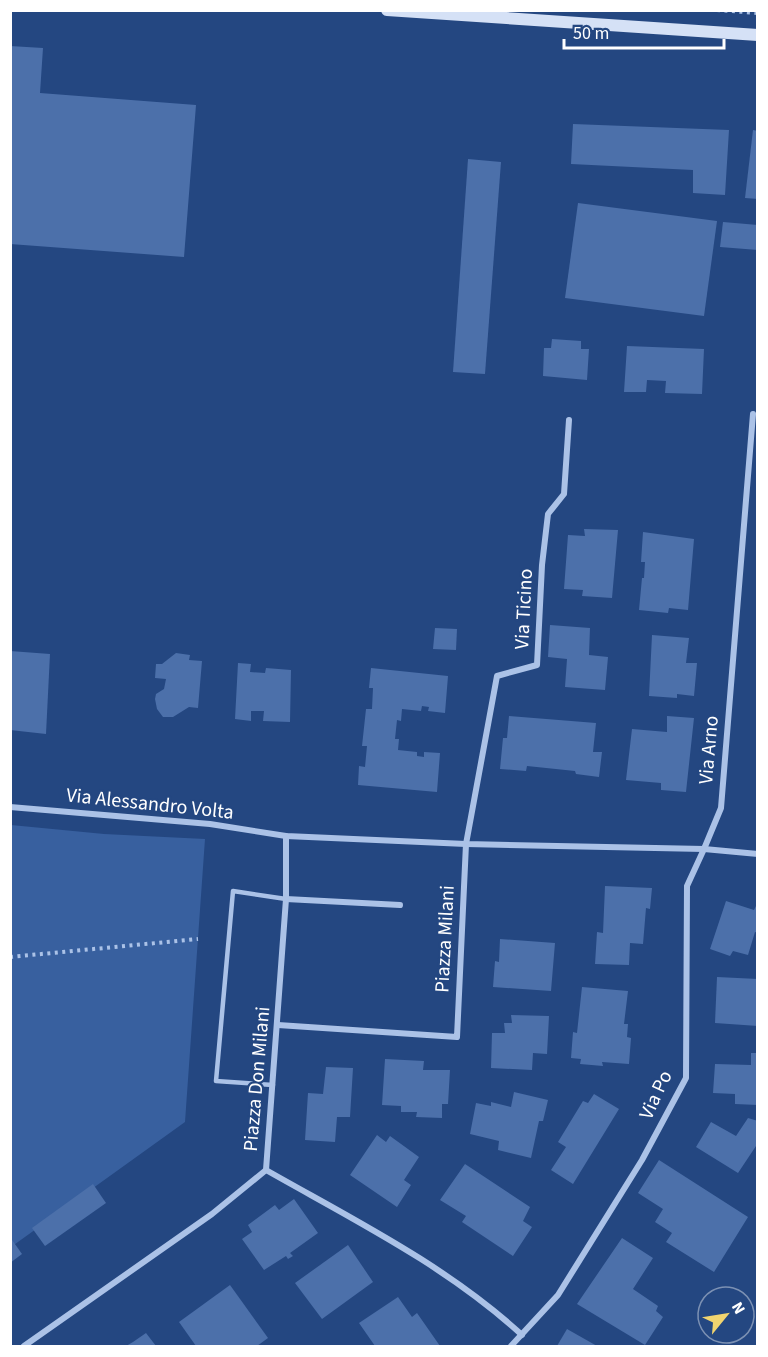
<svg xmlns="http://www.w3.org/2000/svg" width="768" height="1357" font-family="'Source Sans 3',sans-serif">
<rect width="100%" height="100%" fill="#244781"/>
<!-- green -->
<polygon fill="#38609f" points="11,825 104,834 205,839 185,1122 11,1247"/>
<!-- building -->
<g fill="#4c70aa">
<polygon points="10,46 43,48 40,93 196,105 184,257 10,244"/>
<polygon points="573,124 729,130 725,195 693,193 693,170 571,164"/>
<polygon points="753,130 758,131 758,199 745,198"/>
<polygon points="468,159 501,162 485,374 453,372"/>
<polygon points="578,203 717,221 704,316 565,298"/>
<polygon points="723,222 758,225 758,250 720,247"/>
<polygon points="552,339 581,341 581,349 589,349 587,380 543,376 544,348 551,348"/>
<polygon points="627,346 704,349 702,394 665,393 666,381 647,380 646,392 624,392"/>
<polygon points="584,529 618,530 612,598 582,596 583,590 564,589 568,535 585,536"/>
<polygon points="643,532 694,539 688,610 669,608 668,613 639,610 642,578 644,578 645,562 641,562"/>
<polygon points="550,625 590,628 589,655 608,657 605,690 565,687 567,659 548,657"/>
<polygon points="435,628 457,629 456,650 433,649"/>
<polygon points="652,635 689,638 686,663 697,663 694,696 677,694 677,698 649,696"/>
<polygon points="10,651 50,654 46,734 10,730"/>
<polygon points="176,653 190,655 189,660 202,661 198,708 189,707 173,717 163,717 157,709 155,699 156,694 164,689 166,679 155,678 156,664 162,664"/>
<polygon points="238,663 251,664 250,672 265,673 266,668 291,670 290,722 263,721 264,711 251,711 251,721 235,719"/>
<polygon points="371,668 448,676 445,713 428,711 429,707 422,706 421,711 402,709 401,721 397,720 395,739 399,739 398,750 417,752 417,756 424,757 424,752 440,753 437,792 358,785 359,766 365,767 367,746 362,746 366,709 372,709 373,688 369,688"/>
<polygon points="509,716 596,723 593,752 602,752 599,777 576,774 575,771 527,766 526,771 500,769 503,738 507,738"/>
<polygon points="667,716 694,718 686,792 661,790 661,783 626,780 632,729 667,732"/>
<polygon points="605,886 652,888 650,909 646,908 643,944 630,943 629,965 595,964 597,932 603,933"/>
<polygon points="726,901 754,910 758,902 758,933 755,932 748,955 733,951 730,956 710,949"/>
<polygon points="500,939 555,943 551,991 493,987 495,961 499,962"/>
<polygon points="717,977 758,979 758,1026 715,1023"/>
<polygon points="582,987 628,991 624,1024 628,1024 627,1037 631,1038 629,1064 602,1062 603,1066 580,1064 581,1059 571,1058 573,1032 577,1033"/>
<polygon points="511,1015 549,1016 547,1054 533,1053 532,1070 491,1068 492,1033 505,1033 504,1023 512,1023"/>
<polygon points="751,1053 758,1053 758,1105 735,1104 735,1094 713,1093 715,1064 751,1065"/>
<polygon points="385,1059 424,1061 423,1070 450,1070 448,1104 442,1104 442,1118 416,1117 417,1112 401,1112 401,1106 382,1105"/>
<polygon points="326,1067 353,1068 350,1117 337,1117 335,1142 305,1140 308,1093 323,1094"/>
<polygon points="514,1092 548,1100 543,1121 539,1121 531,1158 498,1150 499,1141 470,1134 476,1103 491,1106 491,1102 511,1107"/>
<polygon points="594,1094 619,1109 573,1184 551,1170 566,1147 558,1142 583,1101 588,1103"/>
<polygon points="748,1118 758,1121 758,1143 738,1173 696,1147 711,1122 736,1136"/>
<polygon points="377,1135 386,1142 390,1136 419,1157 404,1180 411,1185 397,1207 350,1175"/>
<polygon points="659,1160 748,1217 714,1272 666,1242 672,1233 655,1222 663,1209 638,1193"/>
<polygon points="465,1164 530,1207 523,1221 532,1227 513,1256 462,1222 466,1216 440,1200"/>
<polygon points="93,1184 106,1203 45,1246 32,1228"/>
<polygon points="294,1199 318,1233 290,1253 293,1256 288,1259 286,1256 264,1270 242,1239 252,1232 248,1225 275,1205 279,1210"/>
<polygon points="10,1237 22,1254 10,1263"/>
<polygon points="622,1238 653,1258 633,1289 658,1306 656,1311 663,1317 645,1345 577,1304"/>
<polygon points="348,1245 373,1282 322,1319 295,1283"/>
<polygon points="230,1285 268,1338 257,1346 196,1346 179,1322"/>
<polygon points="398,1297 412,1317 417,1313 440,1346 375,1346 359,1323"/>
<polygon points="567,1329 597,1346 557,1346"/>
<polygon points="146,1333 156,1346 126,1346 133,1342"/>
</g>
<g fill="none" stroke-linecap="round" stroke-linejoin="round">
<!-- path -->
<g stroke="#abc2e7" stroke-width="4" stroke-dasharray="3 4.5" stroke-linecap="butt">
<polyline points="717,10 758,13"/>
<polyline points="10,957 198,939"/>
</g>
<!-- lane -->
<polyline stroke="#abc2e7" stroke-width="4.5" points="273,1085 216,1081 233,891 286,899"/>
<!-- street -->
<g stroke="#abc2e7" stroke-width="6">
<polyline points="10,807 210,824 286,836 466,844 704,849 721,808 753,414"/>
<polyline points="286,899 400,905"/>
<polyline points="278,1025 457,1037 466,844 497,676 537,665 542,565 548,514 564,494 569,420"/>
<path d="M266,1170C354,1220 447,1266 522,1335"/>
<polyline points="24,1346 212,1214 266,1170 286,899 286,836"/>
<polyline points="511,1346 558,1295 642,1160 686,1078 687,886 704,849 758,854"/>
</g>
<!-- secondary -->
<polyline stroke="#d5e1f6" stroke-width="12" points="387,10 758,35"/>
</g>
<g text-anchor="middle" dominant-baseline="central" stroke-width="4.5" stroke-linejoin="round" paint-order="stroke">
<!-- street labels -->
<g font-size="20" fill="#fff" stroke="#244781">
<text transform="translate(524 609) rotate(-87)">Via Ticino</text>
<text transform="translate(709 750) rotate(-85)">Via Arno</text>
<text transform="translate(150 804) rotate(6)">Via Alessandro Volta</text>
<text transform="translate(445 939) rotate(-87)">Piazza Milani</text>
<text transform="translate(257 1079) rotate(-85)">Piazza Don Milani</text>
<text transform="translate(656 1095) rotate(-65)">Via Po</text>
</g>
</g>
<!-- border -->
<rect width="768" height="1357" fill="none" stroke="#ffffff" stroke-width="24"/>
<!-- north arrow -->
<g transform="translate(726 1315) rotate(60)"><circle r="28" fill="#244781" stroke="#7c91b3" stroke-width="1.5"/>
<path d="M0-4.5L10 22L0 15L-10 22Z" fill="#f1d46f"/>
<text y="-9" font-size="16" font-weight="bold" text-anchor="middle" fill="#ffffff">N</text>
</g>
<!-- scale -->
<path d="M564 39v9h160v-9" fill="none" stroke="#ffffff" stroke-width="3"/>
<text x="573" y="39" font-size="18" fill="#ffffff" stroke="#244781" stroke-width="4.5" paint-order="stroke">50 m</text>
</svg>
